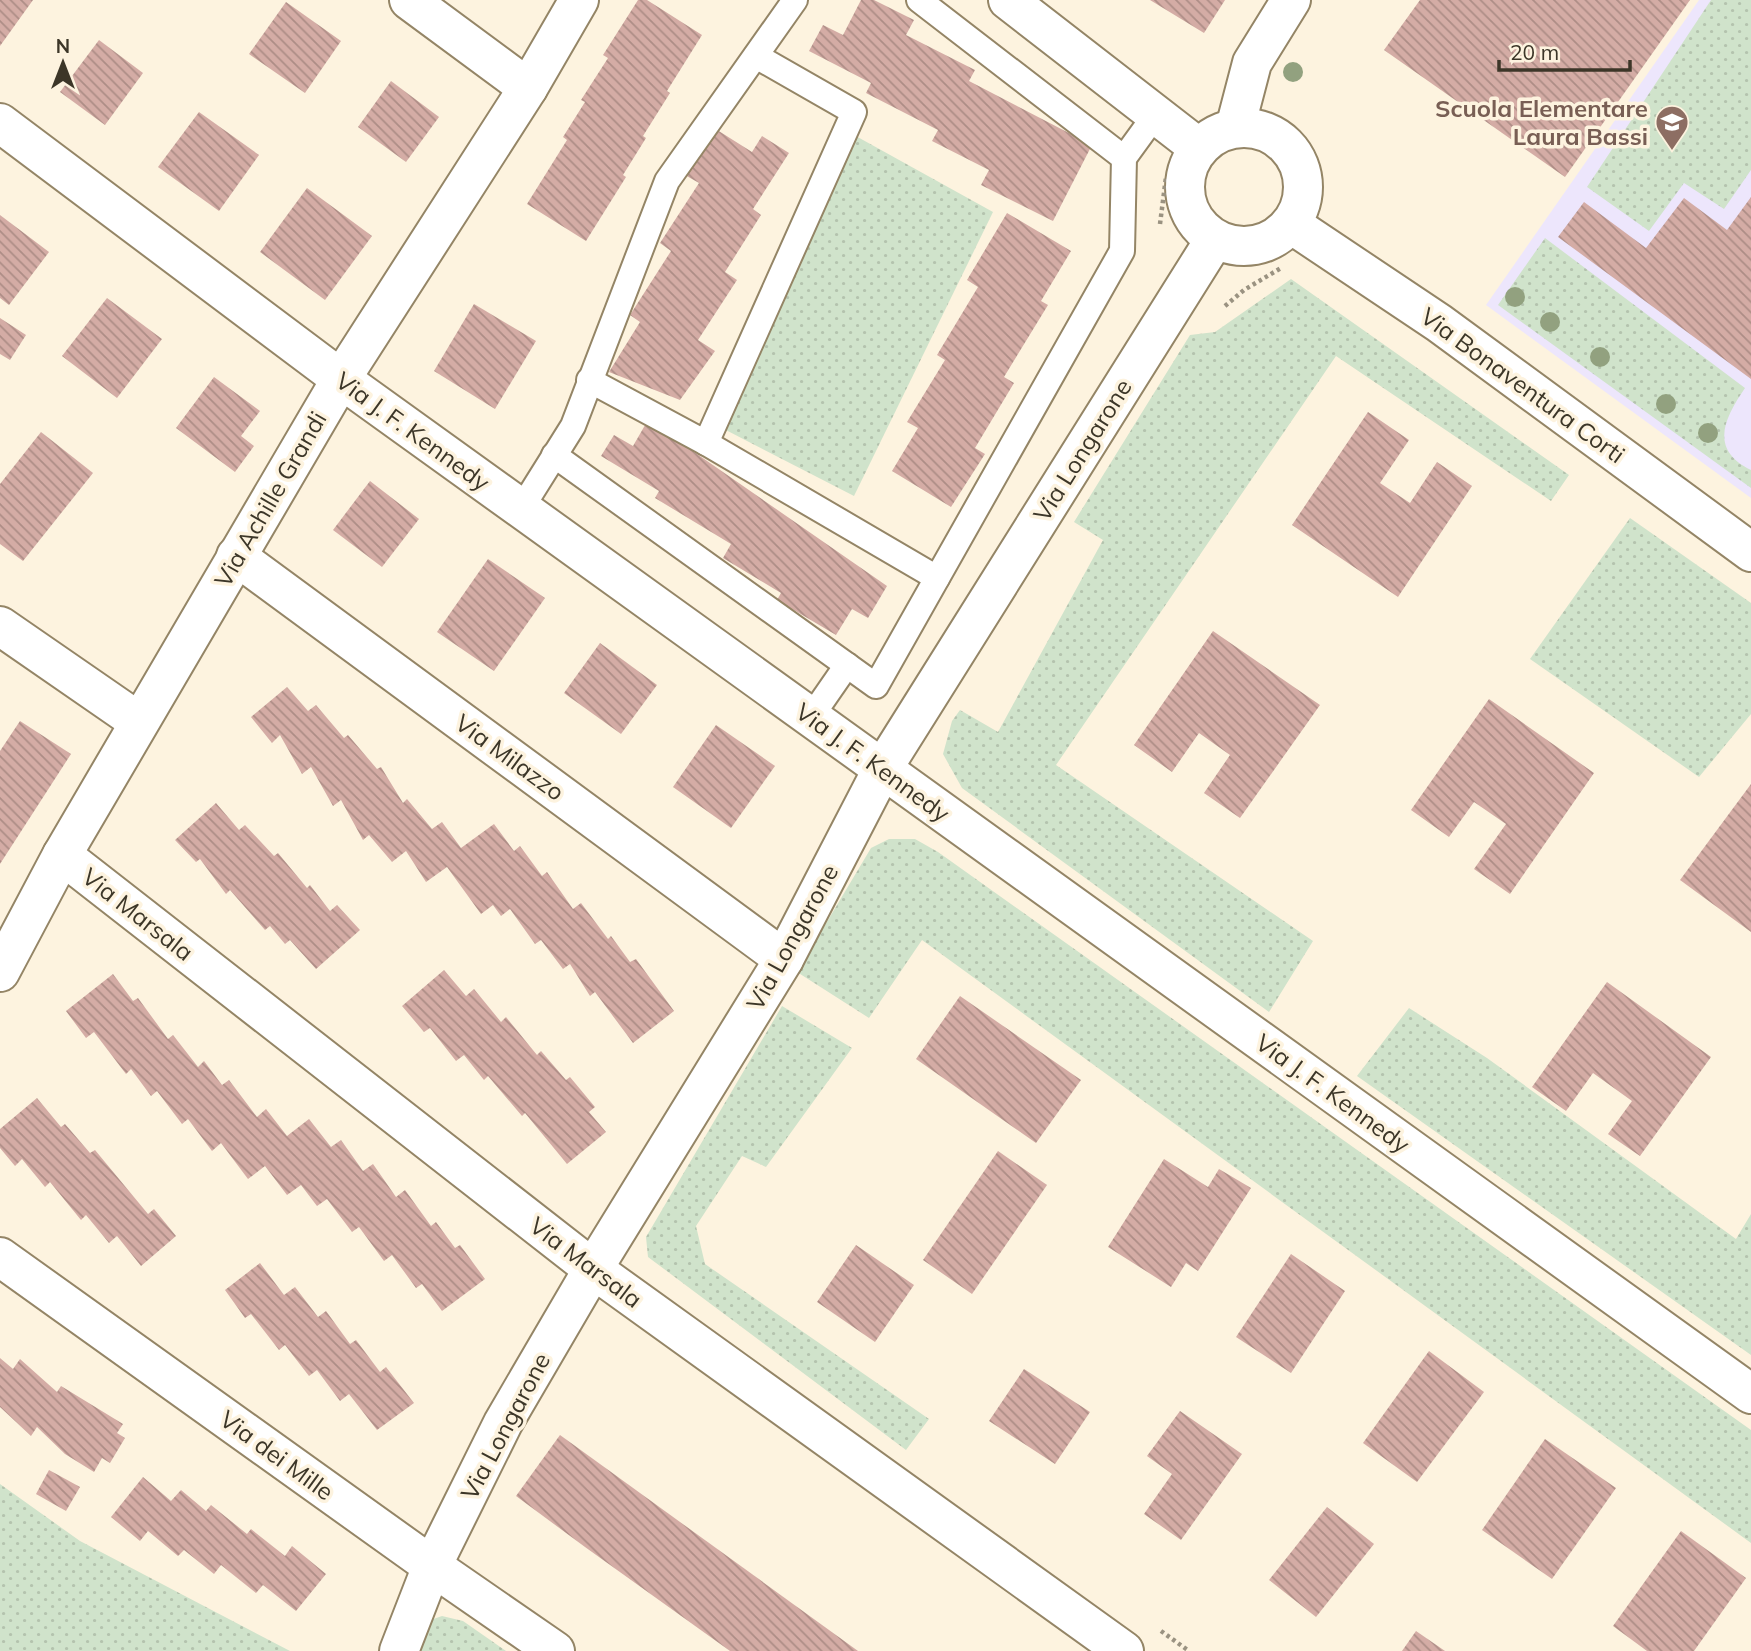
<svg xmlns="http://www.w3.org/2000/svg" width="1751" height="1651" font-family="Mulish,sans-serif">
<defs>
<pattern id="green-dots" width="8" height="8" patternUnits="userSpaceOnUse" patternTransform="scale(1.75)"><rect width="8" height="8" fill="#d0e3cb"/><path d="M2 2h.1M6 6h.1" fill="none" stroke="#b4c3ae" stroke-width="1.8" stroke-linecap="round"/></pattern>
<pattern id="building-back-hatch" width="6" height="6" patternUnits="userSpaceOnUse" patternTransform="scale(1.75)"><rect width="6" height="6" fill="#d4aca5"/><path d="M-1 5l2 2M0 0l6 6M5-1l2 2" fill="none" stroke="#ad8d86"/></pattern>
</defs>
<rect width="100%" height="100%" fill="#fdf3df"/>
<!-- education -->
<polygon fill="#ede6fc" points="1699,0 1751,0 1751,498 1486,305"/>
<!-- green -->
<g fill="url(#green-dots)">
<polygon points="1711,0 1751,0 1751,170 1724,209 1684,183 1649,231 1587,187"/>
<polygon points="854,135 993,212 854,496 720,427"/>
<path d="M1545,238L1745,388C1724,419 1709,449 1751,470V488L1498,305Z"/>
<polygon points="1291,279 1569,475 1551,501 1336,356 1056,765 1313,941 1269,1012 962,788 943,754 952,721 960,710 998,732 1103,540 1074,522 1190,335 1215,332"/>
<polygon points="1630,518 1751,603 1751,714 1699,777 1530,659"/>
<polygon points="889,839 915,839 938,852 1751,1430 1751,1543 922,940 869,1018 797,972 871,848"/>
<polygon points="782,1006 852,1048 766,1167 742,1156 696,1226 705,1264 929,1419 906,1450 648,1257 646,1237"/>
<polygon points="1409,1008 1487,1058 1736,1239 1751,1214 1751,1355 1357,1076"/>
<polygon points="0,1484 80,1541 290,1651 0,1651"/>
<polygon points="442,1616 463,1621 506,1651 415,1651 425,1622"/>
</g>
<!-- building -->
<g fill="url(#building-back-hatch)">
<polygon points="0,0 33,0 0,46"/>
<polygon points="638,0 647,0 702,35 667,91 670,93 643,136 646,138 623,175 626,177 586,241 527,204 567,140 563,137 585,102 581,100 608,58 603,55"/>
<polygon points="861,0 874,0 914,20 906,35 975,70 969,81 1092,145 1053,221 981,185 989,170 932,141 938,130 866,93 871,83 809,51 823,25 843,35"/>
<polygon points="1150,0 1225,0 1204,33"/>
<polygon points="1420,0 1690,0 1565,177 1384,50"/>
<polygon points="286,2 341,41 305,93 249,54"/>
<polygon points="99,40 143,73 105,125 60,92"/>
<polygon points="391,81 439,117 406,162 358,127"/>
<polygon points="199,112 259,155 219,211 158,167"/>
<polygon points="714,128 752,152 762,136 789,153 753,209 761,215 725,272 737,280 698,340 715,351 680,400 609,372 640,322 630,315 671,251 660,243 699,183 685,175"/>
<polygon points="307,188 372,236 325,300 260,252"/>
<polygon points="1751,197 1751,379 1558,237 1584,202 1646,248 1684,198 1727,230"/>
<polygon points="1007,213 1071,251 1041,301 1048,305 1004,377 1014,383 975,448 985,454 951,507 892,471 918,428 907,422 945,360 937,355 978,287 967,280"/>
<polygon points="0,215 49,252 9,305 0,298"/>
<polygon points="107,298 162,339 117,398 62,356"/>
<polygon points="474,304 536,341 495,409 434,371"/>
<polygon points="0,318 26,335 10,360 0,354"/>
<polygon points="214,377 260,411 241,436 254,446 235,472 176,428"/>
<polygon points="1368,412 1409,440 1380,483 1410,503 1437,462 1472,486 1398,597 1292,525"/>
<polygon points="648,420 887,586 868,618 852,609 836,635 777,600 781,593 723,558 731,544 655,498 659,491 601,456 614,435 633,446"/>
<polygon points="41,432 93,473 23,561 0,544 0,484"/>
<polygon points="370,481 419,519 382,567 333,530"/>
<polygon points="488,559 545,598 494,671 437,632"/>
<polygon points="1213,631 1320,705 1240,818 1204,793 1230,755 1199,733 1172,772 1134,745"/>
<polygon points="600,643 657,685 621,734 564,693"/>
<polygon points="287,687 308,711 316,705 344,738 348,735 377,769 381,767 403,803 407,799 432,829 442,822 461,848 494,824 514,851 520,846 542,876 547,872 573,909 581,903 608,939 611,936 630,962 636,959 674,1011 633,1043 595,992 590,996 570,964 563,969 541,940 535,944 510,909 501,916 493,905 481,914 447,867 426,882 406,851 392,862 369,835 363,840 341,800 333,806 311,767 302,774 280,735 272,743 251,717"/>
<polygon points="1489,699 1594,773 1510,894 1474,869 1506,824 1474,802 1449,837 1411,810"/>
<polygon points="20,721 71,754 0,864 0,751"/>
<polygon points="716,725 775,766 731,828 673,787"/>
<polygon points="1751,784 1751,932 1680,880"/>
<polygon points="216,803 239,830 245,825 274,856 278,853 307,888 310,885 330,911 337,905 360,930 316,969 290,940 285,944 270,926 265,930 230,890 226,894 200,859 196,862 175,840"/>
<polygon points="444,970 466,996 474,989 501,1022 506,1017 537,1055 541,1051 566,1080 570,1077 595,1107 589,1112 606,1132 567,1164 525,1113 522,1116 488,1076 484,1080 464,1055 456,1061 430,1028 424,1032 402,1006"/>
<polygon points="113,974 133,1001 138,998 168,1039 173,1035 198,1067 204,1061 222,1085 229,1080 257,1117 266,1109 287,1136 309,1119 331,1147 341,1140 363,1171 373,1164 396,1197 405,1190 431,1226 436,1222 455,1248 460,1245 485,1279 442,1311 422,1284 416,1288 392,1255 384,1261 359,1227 352,1232 327,1199 317,1206 301,1185 287,1195 265,1166 248,1179 221,1143 212,1151 188,1119 182,1124 157,1091 151,1096 131,1069 126,1074 94,1032 86,1038 66,1011"/>
<polygon points="1607,982 1711,1057 1640,1156 1608,1134 1632,1101 1593,1073 1566,1111 1532,1087"/>
<polygon points="960,996 1081,1080 1036,1143 916,1059"/>
<polygon points="37,1098 61,1127 65,1124 90,1153 95,1150 148,1214 154,1209 176,1236 141,1266 117,1236 109,1243 86,1215 81,1220 50,1182 45,1187 22,1159 15,1166 0,1148 0,1129"/>
<polygon points="998,1151 1047,1185 972,1294 923,1260"/>
<polygon points="1164,1159 1208,1187 1219,1169 1251,1188 1198,1271 1186,1263 1171,1287 1108,1247"/>
<polygon points="856,1245 914,1285 875,1342 817,1302"/>
<polygon points="1291,1254 1345,1291 1291,1373 1236,1337"/>
<polygon points="260,1263 284,1295 295,1287 318,1317 326,1311 350,1344 356,1340 380,1372 386,1367 414,1403 377,1430 349,1394 340,1401 317,1370 309,1376 285,1345 279,1350 251,1314 245,1318 225,1290"/>
<polygon points="1429,1351 1484,1392 1417,1482 1363,1443"/>
<polygon points="0,1358 13,1369 20,1359 57,1392 61,1386 123,1424 117,1433 125,1438 110,1463 102,1458 94,1472 65,1454 37,1427 31,1436 0,1407"/>
<polygon points="1024,1369 1090,1412 1055,1464 989,1421"/>
<polygon points="1180,1411 1242,1454 1181,1540 1144,1514 1172,1474 1147,1456"/>
<polygon points="560,1435 858,1651 730,1651 585,1547 516,1496"/>
<polygon points="1545,1439 1616,1488 1552,1579 1482,1530"/>
<polygon points="49,1470 80,1487 66,1511 36,1494"/>
<polygon points="143,1477 171,1501 181,1490 206,1511 211,1505 247,1534 251,1529 285,1556 292,1546 326,1574 296,1611 263,1585 256,1593 221,1565 214,1574 184,1550 178,1556 148,1531 140,1541 111,1517"/>
<polygon points="1327,1507 1374,1544 1316,1617 1269,1580"/>
<polygon points="1681,1531 1746,1578 1694,1651 1647,1651 1613,1626"/>
<polygon points="1416,1631 1445,1651 1402,1651"/>
</g>
<g fill="none" stroke-linecap="round" stroke-linejoin="round">
<defs>
<g id="service">
<polyline points="919,0 1124,158"/>
<polyline points="589,380 706,443 937,578"/>
<polyline points="706,443 854,112 756,56"/>
<polyline points="554,455 876,686 1122,251 1124,158 1156,114"/>
<polyline points="521,509 573,426 667,181 795,0"/>
<polyline points="811,717 847,665"/>
</g>
<g id="minor">
<polyline points="409,0 528,88"/>
<polyline points="1008,0 1199,148"/>
<polyline points="0,123 341,379 1751,1394"/>
<polyline points="1235,128 1252,63 1291,0"/>
<circle cx="1244" cy="187" r="59"/>
<polyline points="1291,224 1439,323 1751,552"/>
<polyline points="236,556 784,959"/>
<polyline points="0,626 139,722"/>
<polyline points="62,855 593,1269 1124,1651"/>
<polyline points="0,972 62,855 341,379 528,88 579,0"/>
<polyline points="0,1257 432,1566 555,1651"/>
<polyline points="399,1651 432,1566 503,1423 593,1269 784,959 883,768 1215,239"/>
</g>
</defs>
<!-- service casing -->
<use href="#service" stroke="#948566" stroke-width="28"/>
<!-- minor casing -->
<use href="#minor" stroke="#948566" stroke-width="42"/>
<!-- path -->
<g stroke="#9a9281" stroke-width="4.5" stroke-dasharray="3.5 3.5" stroke-linecap="butt">
<polyline points="1160,224 1166,177"/>
<polyline points="1225,306 1244,290 1281,268"/>
<polyline points="1161,1631 1189,1651"/>
</g>
<!-- service -->
<use href="#service" stroke="#fff" stroke-width="24"/>
<!-- minor -->
<use href="#minor" stroke="#fff" stroke-width="38"/>
</g>
<!-- trees -->
<g fill="#92a17f">
<circle cx="1293" cy="72" r="10"/>
<circle cx="1515" cy="297" r="10"/>
<circle cx="1550" cy="322" r="10"/>
<circle cx="1600" cy="357" r="10"/>
<circle cx="1666" cy="404" r="10"/>
<circle cx="1708" cy="433" r="10"/>
</g>
<!-- icons -->
<defs>
<symbol id="school-pin" viewBox="-11 -11 22 30"><path d="M0 17L-7.5 6A9.5 9.5 0 1 1 7.5 6Z" fill="#8d6e63" stroke="#fdf3df"/><path d="M0-5L7-2L0 1L-7-2ZM-4 1L0 2.5L4 1V4Q0 6-4 4Z" fill="#fff"/></symbol>
</defs>
<g fill-rule="evenodd">
<use href="#school-pin" x="1653" y="103" width="38" height="52"/>
</g>
<g text-anchor="middle" dominant-baseline="central" stroke-width="7" stroke-linejoin="round" paint-order="stroke">
<!-- education labels -->
<g font-size="24" font-weight="bold" fill="#785e54" stroke="#fdf3df" text-anchor="end">
<text x="1648" y="108">Scuola Elementare<tspan x="1648" dy="28">Laura Bassi</tspan></text>
</g>
<!-- street labels -->
<g font-size="24" fill="#3c3628" stroke="#fdf3df">
<text transform="translate(1523 385) rotate(36)">Via Bonaventura Corti</text>
<text transform="translate(413 431) rotate(36)">Via J. F. Kennedy</text>
<text transform="translate(1082 450) rotate(-58)">Via Longarone</text>
<text transform="translate(270 499) rotate(-60)">Via Achille Grandi</text>
<text transform="translate(510 757) rotate(36)">Via Milazzo</text>
<text transform="translate(873 762) rotate(36)">Via J. F. Kennedy</text>
<text transform="translate(138 914) rotate(38)">Via Marsala</text>
<text transform="translate(792 937) rotate(-61)">Via Longarone</text>
<text transform="translate(1333 1093) rotate(36)">Via J. F. Kennedy</text>
<text transform="translate(586 1262) rotate(37)">Via Marsala</text>
<text transform="translate(505 1426) rotate(-62)">Via Longarone</text>
<text transform="translate(277 1455) rotate(36)">Via dei Mille</text>
</g>
</g>
<!-- north arrow -->
<g transform="translate(63 63)" stroke="#fdf3df" stroke-width="5" paint-order="stroke">
<path d="M0-5L12 26L0 18L-12 26Z" fill="#3c3628"/>
<text y="-10" font-size="19" font-weight="bold" text-anchor="middle" fill="#3c3628">N</text>
</g>
<!-- scale -->
<path d="M1499 60v10h131v-10" fill="none" stroke="#3c3628" stroke-width="3.5"/>
<text x="1510" y="60" font-size="21" fill="#3c3628" stroke="#fdf3df" stroke-width="5" paint-order="stroke">20 m</text>
</svg>
